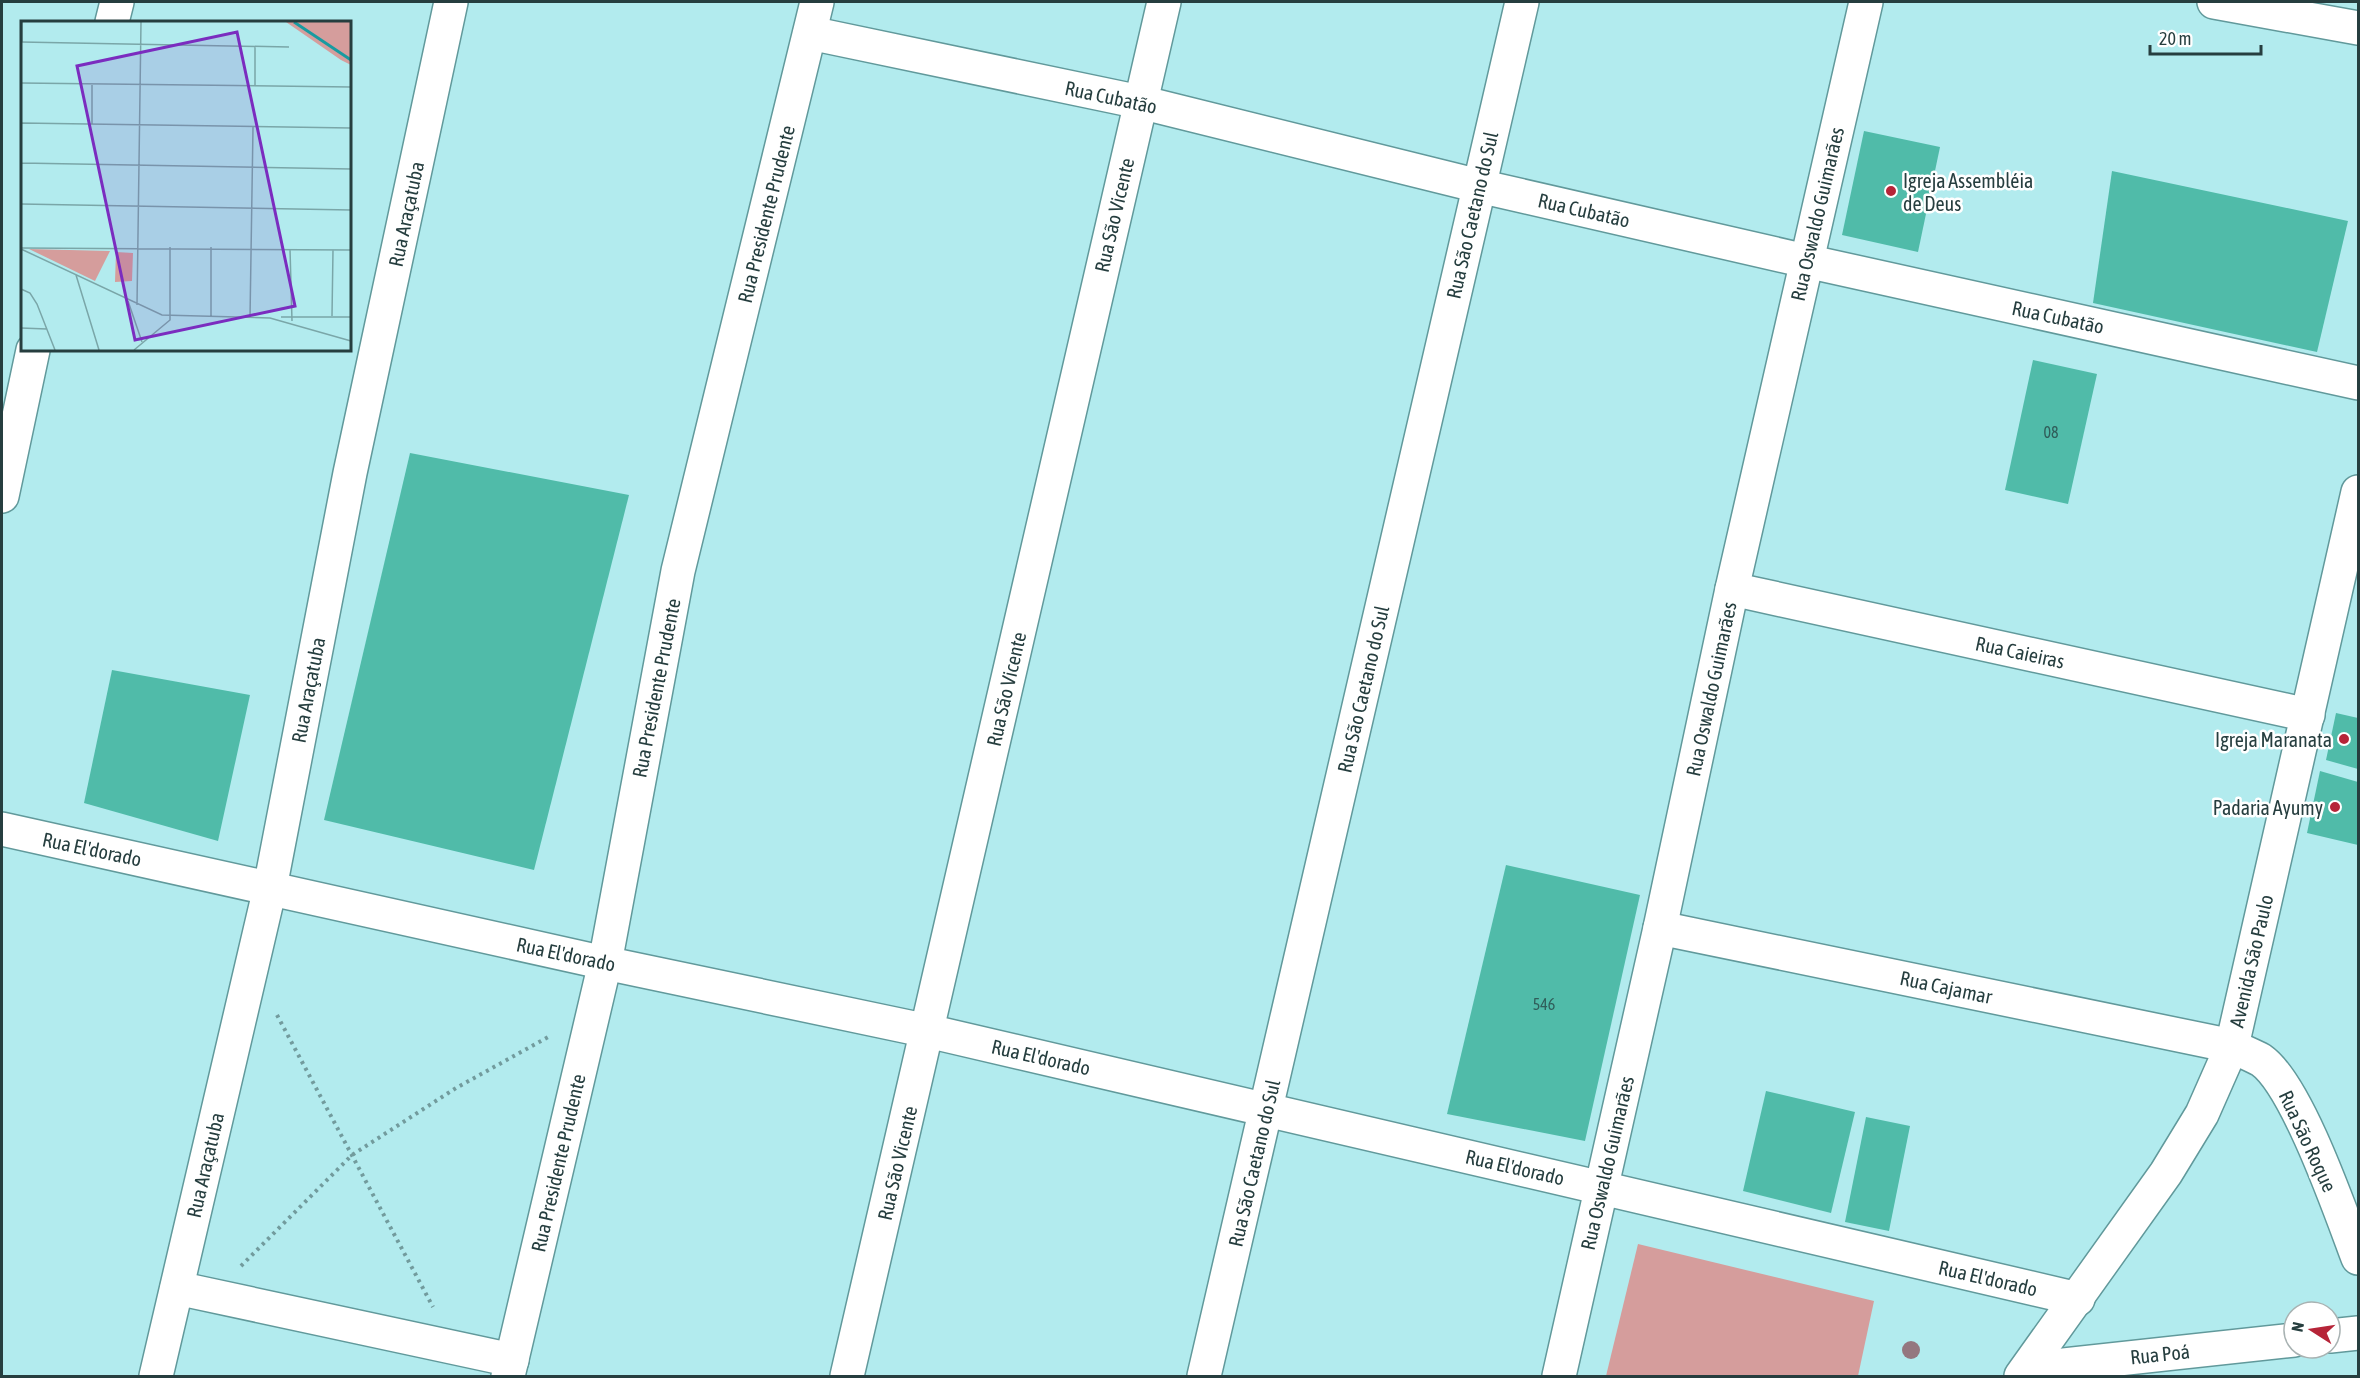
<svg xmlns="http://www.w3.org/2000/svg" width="2360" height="1378" font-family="'Asap Condensed',sans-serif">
<rect width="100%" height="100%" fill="#b2ebee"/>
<!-- green -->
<polygon fill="#d59d9c" points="1638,1244 1874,1301 1858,1376 1606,1376"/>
<!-- building -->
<g fill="#50bba9">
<polygon points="1864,131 1940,147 1918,252 1842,235"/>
<polygon points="2112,171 2348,221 2317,352 2093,303"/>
<polygon points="2033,360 2097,374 2068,504 2005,490"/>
<polygon points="410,453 629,495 534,870 324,820"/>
<polygon points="112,670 250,695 218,841 84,803"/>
<polygon points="2336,713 2358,718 2358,769 2326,760"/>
<polygon points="2320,771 2358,782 2358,845 2307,833"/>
<polygon points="1506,865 1640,895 1585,1141 1447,1114"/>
<polygon points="1766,1091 1855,1112 1831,1213 1743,1191"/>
<polygon points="1866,1117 1910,1126 1889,1231 1845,1222"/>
</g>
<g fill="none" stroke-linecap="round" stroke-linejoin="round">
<defs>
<g id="street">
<polyline points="2214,2 2358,28"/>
<polyline points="112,22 117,2"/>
<polyline points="810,33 1140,102 1479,186 1806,261 2358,383"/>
<polyline points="2,496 33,350"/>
<polyline points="1732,589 2308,715"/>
<polyline points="2,829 605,963 928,1031 2078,1299"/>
<path d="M1660,928L2232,1046C2241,1051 2252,1055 2261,1060C2297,1085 2341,1213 2358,1258"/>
<polyline points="177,1288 512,1360"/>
<polyline points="2330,1336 2358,1333"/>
<polyline points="2027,1369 2294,1340"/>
<polyline points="156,1376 270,888 350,473 451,2"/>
<polyline points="508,1376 605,963 678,571 817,2"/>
<polyline points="847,1376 1164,2"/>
<polyline points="1204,1376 1522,2"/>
<polyline points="1559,1376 1660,928 1732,589 1866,2"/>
</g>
<polyline id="secondary" points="2021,1376 2166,1173 2202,1114 2232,1046 2358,492"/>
</defs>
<!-- street casing -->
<use href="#street" stroke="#61999b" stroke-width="36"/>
<!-- secondary casing -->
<use href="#secondary" stroke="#61999b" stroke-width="36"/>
<!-- path -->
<g stroke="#729b9d" stroke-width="4" stroke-dasharray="3 4.5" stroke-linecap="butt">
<polyline points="277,1015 433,1307"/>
<polyline points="241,1266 352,1155 456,1088 550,1036"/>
</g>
<!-- street -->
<use href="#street" stroke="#fff" stroke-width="33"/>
<!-- secondary -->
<use href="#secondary" stroke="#fff" stroke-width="33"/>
</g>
<!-- trees -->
<circle fill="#94777f" cx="1911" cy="1350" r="9"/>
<!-- markers -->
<g fill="#b62438" stroke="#fff" stroke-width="2">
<circle cx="1891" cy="191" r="6"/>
<circle cx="2344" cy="739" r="6"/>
<circle cx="2335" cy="807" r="6"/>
</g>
<g text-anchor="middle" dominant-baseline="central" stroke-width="5" stroke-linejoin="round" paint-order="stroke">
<!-- number labels -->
<g font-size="16" fill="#305d5a">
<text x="2051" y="432">08</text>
<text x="1544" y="1004">546</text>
</g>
<!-- street labels -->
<g font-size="20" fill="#263e3f" stroke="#fff">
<text transform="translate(1111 97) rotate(12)">Rua Cubatão</text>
<text transform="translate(1584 210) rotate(13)">Rua Cubatão</text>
<text transform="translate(406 214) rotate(-78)">Rua Araçatuba</text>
<text transform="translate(766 214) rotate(-76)">Rua Presidente Prudente</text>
<text transform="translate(1817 214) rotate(-77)">Rua Oswaldo Guimarães</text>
<text transform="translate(1114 215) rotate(-77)">Rua São Vicente</text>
<text transform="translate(1472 215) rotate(-77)">Rua São Caetano do Sul</text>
<text transform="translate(2058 317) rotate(12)">Rua Cubatão</text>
<text transform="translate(2020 652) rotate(12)">Rua Caieiras</text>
<text transform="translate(656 688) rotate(-79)">Rua Presidente Prudente</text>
<text transform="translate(1006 689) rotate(-77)">Rua São Vicente</text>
<text transform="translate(1363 689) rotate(-77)">Rua São Caetano do Sul</text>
<text transform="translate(1711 689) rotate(-78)">Rua Oswaldo Guimarães</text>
<text transform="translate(308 690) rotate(-79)">Rua Araçatuba</text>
<text transform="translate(92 849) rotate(12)">Rua El'dorado</text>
<text transform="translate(566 954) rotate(12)">Rua El'dorado</text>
<text transform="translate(2251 961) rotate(-77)">Avenida São Paulo</text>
<text transform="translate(1946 987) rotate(12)">Rua Cajamar</text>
<text transform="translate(1041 1057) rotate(13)">Rua El'dorado</text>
<text transform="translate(2308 1141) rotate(65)">Rua São Roque</text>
<text transform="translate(558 1163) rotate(-77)">Rua Presidente Prudente</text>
<text transform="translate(897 1163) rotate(-77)">Rua São Vicente</text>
<text transform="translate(1254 1163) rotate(-77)">Rua São Caetano do Sul</text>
<text transform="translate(1607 1163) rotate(-77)">Rua Oswaldo Guimarães</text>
<text transform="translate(205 1165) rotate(-77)">Rua Araçatuba</text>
<text transform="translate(1515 1167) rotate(13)">Rua El'dorado</text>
<text transform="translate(1988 1278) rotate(13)">Rua El'dorado</text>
<text transform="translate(2160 1354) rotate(-6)">Rua Poá</text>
</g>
<!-- poi labels -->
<g font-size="20" fill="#263e3f" stroke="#fff" text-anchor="end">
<text x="1903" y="180" text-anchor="start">Igreja Assembléia<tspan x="1903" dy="23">de Deus</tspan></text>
<text x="2332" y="739">Igreja Maranata</text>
<text x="2323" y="807">Padaria Ayumy</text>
</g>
</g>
<!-- overview -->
<g transform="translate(21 21)">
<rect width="330" height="330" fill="#b2ebee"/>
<path d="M265,1H330V44L320,39ZM8,228L89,230L74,260ZM95,231L112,232L111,260L94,261Z" fill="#d59d9c"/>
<path fill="none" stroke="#189ba1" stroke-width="3" d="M273,1L330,39"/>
<path fill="none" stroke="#7aa6a8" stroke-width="1.5" d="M0,21L268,26M1,21V1M234,25V64M0,62L330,66M0,102L330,107M71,104V64M0,142L330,148M0,144V102M0,183L330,189M0,227L330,229M0,228L141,294L249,297L330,320M269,228L271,300M55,254L78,329M0,268L9,272L16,283L34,329M107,280L121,321M116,284L120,1M311,295L312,229M190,296V226M260,296H330M229,297L232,106M0,307L26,308M113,329L149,299V226"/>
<path fill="#7b2cbf" fill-opacity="0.15" stroke="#7b2cbf" stroke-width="3" d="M216,11L274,285L114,319L56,45Z"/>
<rect width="330" height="330" fill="none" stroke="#263e3f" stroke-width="3"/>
</g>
<!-- border -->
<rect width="2360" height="1378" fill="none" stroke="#263e3f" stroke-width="6"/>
<!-- north arrow -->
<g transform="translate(2312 1330) rotate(282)"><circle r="28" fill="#ffffff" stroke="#a8b2b2" stroke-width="1.5"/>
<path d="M0-4.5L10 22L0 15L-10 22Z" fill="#b62438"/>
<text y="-9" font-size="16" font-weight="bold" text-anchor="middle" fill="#263e3f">N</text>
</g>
<!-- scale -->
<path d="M2150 45v9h111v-9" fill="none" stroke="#263e3f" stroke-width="3"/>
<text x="2159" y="45" font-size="18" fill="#263e3f" stroke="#ffffff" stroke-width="4.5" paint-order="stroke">20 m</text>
</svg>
